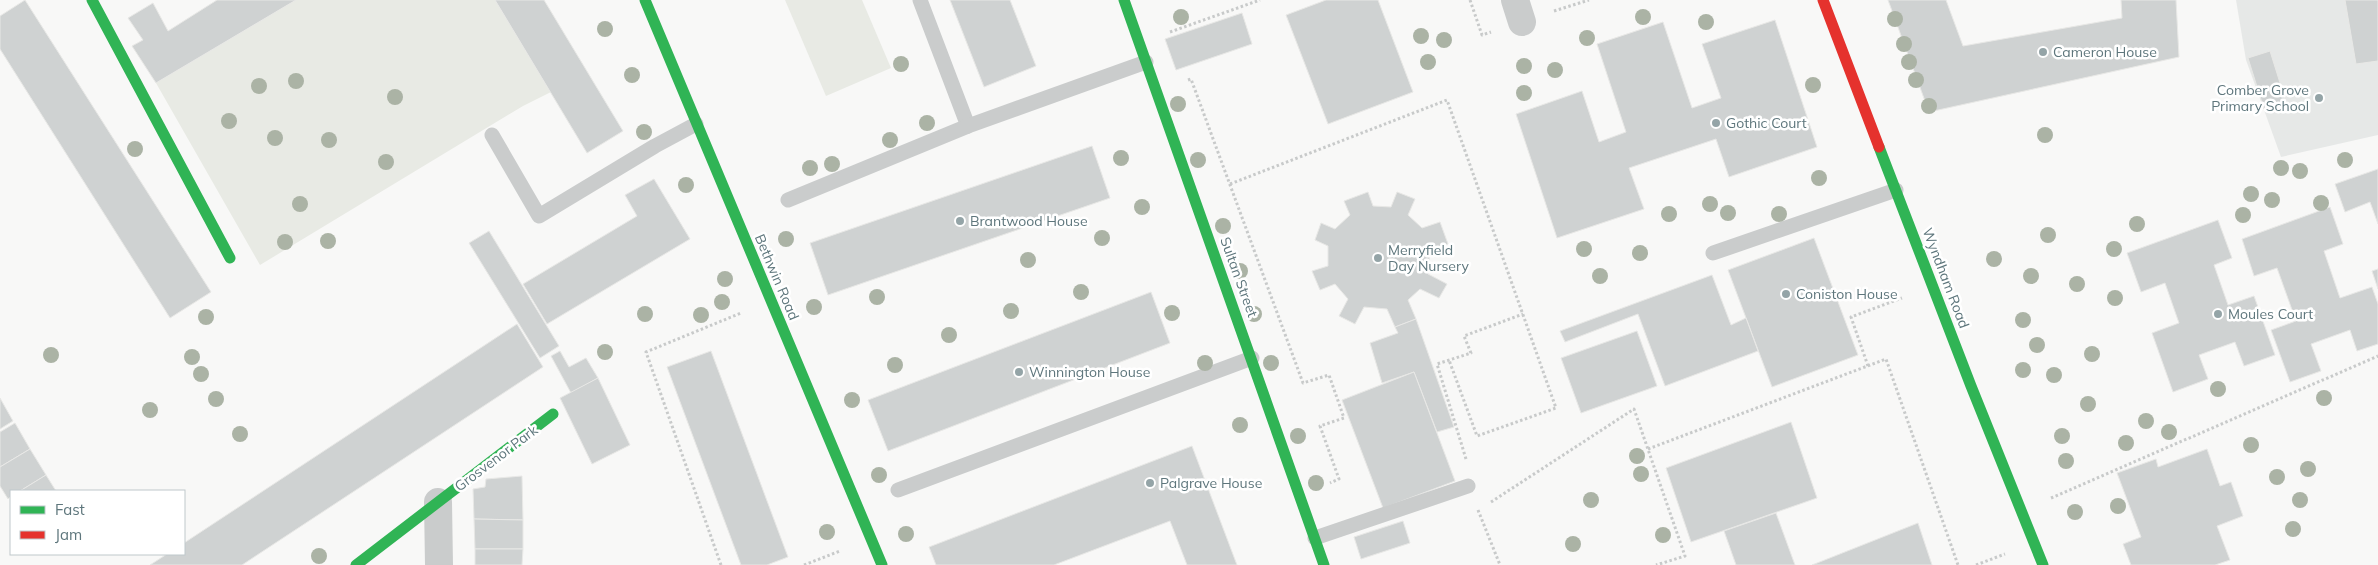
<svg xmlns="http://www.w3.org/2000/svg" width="2378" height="565" font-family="Mulish,sans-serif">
<rect width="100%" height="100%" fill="#f8f8f7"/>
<!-- built -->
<polygon fill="#e6e8e7" points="2236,0 2378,0 2378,135 2281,157 2246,60"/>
<!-- green -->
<g fill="#e8eae4">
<polygon points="296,0 495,0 551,92 523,106 260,265 156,83"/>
<polygon points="785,0 862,0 891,68 826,96"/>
</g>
<!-- building -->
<g fill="#cfd2d2" stroke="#e8e8e6">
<polygon points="25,0 211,292 170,318 0,49 0,16"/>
<polygon points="217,0 296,0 156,83 132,46 143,40 128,18 153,3 168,31"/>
<polygon points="495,0 544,0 623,131 587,153"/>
<polygon points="950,0 1010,0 1036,66 984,87"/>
<polygon points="1326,0 1378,0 1413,92 1328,124 1286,15"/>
<polygon points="1888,0 1946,0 1963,46 2122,18 2121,0 2176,0 2179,57 1929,112"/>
<polygon points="2345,0 2378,0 2378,61 2356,64"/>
<polygon points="1242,13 1252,44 1176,70 1165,39"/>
<polygon points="1775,20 1817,147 1729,177 1716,139 1629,168 1644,209 1557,238 1516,114 1582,91 1599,142 1626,132 1597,44 1663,22 1692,108 1721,98 1702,44"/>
<polygon points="2270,51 2286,102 2264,109 2248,58"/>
<polygon points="1092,146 1110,198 828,295 810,243"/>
<polygon points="2378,169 2378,224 2370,202 2345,212 2335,184"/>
<polygon points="654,179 690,239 547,324 523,284 637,216 625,195"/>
<polygon points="1368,192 1373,206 1391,207 1397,192 1415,199 1408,215 1422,228 1440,222 1448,244 1430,251 1428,274 1447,284 1439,298 1420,289 1408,300 1416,319 1395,327 1387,309 1364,307 1355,324 1339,316 1348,299 1335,284 1320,290 1312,271 1328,266 1328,246 1315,240 1321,223 1335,229 1350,215 1344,201"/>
<polygon points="2330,207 2343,244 2324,251 2340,298 2372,287 2378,304 2378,344 2357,351 2350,330 2311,344 2321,371 2290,382 2271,330 2296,321 2277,268 2254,276 2242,239"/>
<polygon points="2218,220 2232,258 2214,265 2228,305 2254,296 2275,355 2244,366 2235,342 2199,355 2208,379 2173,392 2152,333 2179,323 2165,283 2141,292 2127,253"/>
<polygon points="489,231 559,346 540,358 469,243"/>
<polygon points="1814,238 1858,355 1772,387 1728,270"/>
<polygon points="2378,269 2378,289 2372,271"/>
<polygon points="1712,275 1731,325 1746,318 1758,351 1665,386 1638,314 1565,342 1560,331"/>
<polygon points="1151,292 1170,343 888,451 868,400"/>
<polygon points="1416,319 1454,427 1437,432 1414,372 1382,383 1370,343 1398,333 1395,327"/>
<polygon points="517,324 543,367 242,565 150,565 167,554 184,554 184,543"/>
<polygon points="1637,331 1657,386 1581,413 1561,358"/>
<polygon points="560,351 569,367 586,358 598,378 571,393 551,356"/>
<polygon points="711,351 788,557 767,565 741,565 667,367"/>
<polygon points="1414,372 1455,481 1383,508 1342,400"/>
<polygon points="598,378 630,445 592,464 560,398"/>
<polygon points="0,398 13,421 0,429"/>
<polygon points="1791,422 1817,498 1691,542 1666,468"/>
<polygon points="15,423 30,449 0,467 0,432"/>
<polygon points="1192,446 1237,565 1187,565 1170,521 1054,565 936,565 929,547"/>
<polygon points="30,449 46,475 20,491 11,491 11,496 8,499 0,486 0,467"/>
<polygon points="2207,449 2220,486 2231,482 2243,516 2217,526 2230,560 2215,565 2131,565 2123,544 2141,537 2117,473 2156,459 2158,467"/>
<polygon points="46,475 56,491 20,491"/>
<polygon points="522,476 523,520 474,519 473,489 485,487 486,479"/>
<polygon points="1776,513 1795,565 1736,565 1724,531"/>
<polygon points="474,519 523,520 523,549 475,549"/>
<polygon points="1403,521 1410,543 1361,559 1354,537"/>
<polygon points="1918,523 1932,565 1812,565"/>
<polygon points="475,549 523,549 522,565 475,565"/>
</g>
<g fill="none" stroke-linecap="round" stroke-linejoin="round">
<!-- path -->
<g stroke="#c8caca" stroke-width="3" stroke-dasharray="2.5 2.5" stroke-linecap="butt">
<polyline points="1470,0 1482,35 1491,32"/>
<polyline points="1554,11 1589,0"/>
<polyline points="1170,32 1260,0"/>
<polyline points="1188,80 1191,79 1303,383 1329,375 1344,418 1320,426 1339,479 1330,483"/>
<polyline points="1230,184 1447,100 1556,408 1477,436 1449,360"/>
<polyline points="1868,366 1851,317 1902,298"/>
<polyline points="1648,449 1886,359 1958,565"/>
<polyline points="1466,459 1437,364 1471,353 1464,336 1523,314"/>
<polyline points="2051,498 2378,356"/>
<polyline points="1491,502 1634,409 1685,556 1656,565"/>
<polyline points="1478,510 1500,565"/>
<polyline points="721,565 646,352 741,313"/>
<polyline points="804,565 840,551"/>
<polyline points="1976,565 2005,554"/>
</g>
<!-- lane -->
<g stroke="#cacccc" stroke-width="15">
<polyline points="920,0 968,126"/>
<polyline points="492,135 539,216 655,146 696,124"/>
<polyline points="788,200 968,126 1146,62"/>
<polyline points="1713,253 1896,190"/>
<polyline points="898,490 1252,358"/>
<polyline points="1315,538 1468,486"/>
</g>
<!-- street -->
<g stroke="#cacccc" stroke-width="28">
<polyline points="1515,0 1522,22"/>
<polyline points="438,502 439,565"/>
</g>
<!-- fast -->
<g stroke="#30b455" stroke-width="11">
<polyline points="92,0 230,258"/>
<polyline points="645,0 882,565"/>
<polyline points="1124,0 1324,565"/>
<polyline points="1879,147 1971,386 2043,565"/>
<polyline points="356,565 553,414"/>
</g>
<!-- jam -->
<polyline stroke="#e5322d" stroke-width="11" points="1823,0 1879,147"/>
</g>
<!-- trees -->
<g fill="#abb3a5">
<circle cx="1181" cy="17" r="8"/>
<circle cx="1643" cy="17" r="8"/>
<circle cx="1895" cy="19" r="8"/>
<circle cx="1706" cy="22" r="8"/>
<circle cx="605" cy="29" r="8"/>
<circle cx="1421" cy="36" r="8"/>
<circle cx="1587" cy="38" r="8"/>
<circle cx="1444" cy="40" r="8"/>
<circle cx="1904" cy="44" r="8"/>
<circle cx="1428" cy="62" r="8"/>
<circle cx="1909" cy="62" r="8"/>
<circle cx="901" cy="64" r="8"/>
<circle cx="1524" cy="66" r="8"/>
<circle cx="1555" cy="70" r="8"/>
<circle cx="632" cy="75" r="8"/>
<circle cx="1916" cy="80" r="8"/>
<circle cx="296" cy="81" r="8"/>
<circle cx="1813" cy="85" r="8"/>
<circle cx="259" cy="86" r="8"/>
<circle cx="1524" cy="93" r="8"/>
<circle cx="395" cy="97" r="8"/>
<circle cx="1178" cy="104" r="8"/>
<circle cx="1929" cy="106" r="8"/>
<circle cx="229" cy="121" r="8"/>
<circle cx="927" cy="123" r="8"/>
<circle cx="644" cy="132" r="8"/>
<circle cx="2045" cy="135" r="8"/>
<circle cx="275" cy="138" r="8"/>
<circle cx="329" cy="140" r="8"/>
<circle cx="890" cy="140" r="8"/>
<circle cx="135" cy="149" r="8"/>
<circle cx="1121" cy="158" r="8"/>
<circle cx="1198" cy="160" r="8"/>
<circle cx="2345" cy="160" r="8"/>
<circle cx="386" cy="162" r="8"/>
<circle cx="832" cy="164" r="8"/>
<circle cx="810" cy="168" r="8"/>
<circle cx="2281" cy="168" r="8"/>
<circle cx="2300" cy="171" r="8"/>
<circle cx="1819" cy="178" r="8"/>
<circle cx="686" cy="185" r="8"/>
<circle cx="2251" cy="194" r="8"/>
<circle cx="2272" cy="200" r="8"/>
<circle cx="2321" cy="203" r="8"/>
<circle cx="300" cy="204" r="8"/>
<circle cx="1710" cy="204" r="8"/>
<circle cx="1142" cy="207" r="8"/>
<circle cx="1728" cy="213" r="8"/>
<circle cx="1669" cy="214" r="8"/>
<circle cx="1779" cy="214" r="8"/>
<circle cx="2243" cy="215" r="8"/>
<circle cx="2137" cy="224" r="8"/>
<circle cx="1223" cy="226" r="8"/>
<circle cx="2048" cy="235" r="8"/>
<circle cx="1102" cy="238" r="8"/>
<circle cx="786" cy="239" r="8"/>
<circle cx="328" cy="241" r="8"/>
<circle cx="285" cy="242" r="8"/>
<circle cx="1584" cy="249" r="8"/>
<circle cx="2114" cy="249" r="8"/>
<circle cx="1640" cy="253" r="8"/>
<circle cx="1994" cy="259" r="8"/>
<circle cx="1028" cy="260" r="8"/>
<circle cx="1240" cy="271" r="8"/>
<circle cx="1600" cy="276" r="8"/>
<circle cx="2031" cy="276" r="8"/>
<circle cx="725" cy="279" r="8"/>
<circle cx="2077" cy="284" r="8"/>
<circle cx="1081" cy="292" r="8"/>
<circle cx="877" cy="297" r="8"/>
<circle cx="2115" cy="298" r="8"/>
<circle cx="722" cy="302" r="8"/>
<circle cx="814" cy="307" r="8"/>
<circle cx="1011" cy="311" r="8"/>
<circle cx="1172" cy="313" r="8"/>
<circle cx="645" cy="314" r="8"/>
<circle cx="1254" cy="314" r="8"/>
<circle cx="701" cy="315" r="8"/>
<circle cx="206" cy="317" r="8"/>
<circle cx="2023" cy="320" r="8"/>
<circle cx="949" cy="335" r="8"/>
<circle cx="2037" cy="345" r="8"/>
<circle cx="605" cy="352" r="8"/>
<circle cx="2092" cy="354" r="8"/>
<circle cx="51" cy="355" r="8"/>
<circle cx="192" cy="357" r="8"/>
<circle cx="1205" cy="363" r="8"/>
<circle cx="1271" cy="363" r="8"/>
<circle cx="895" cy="365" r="8"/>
<circle cx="2023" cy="370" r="8"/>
<circle cx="201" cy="374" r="8"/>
<circle cx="2054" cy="375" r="8"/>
<circle cx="2218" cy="389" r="8"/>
<circle cx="2324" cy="398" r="8"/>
<circle cx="216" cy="399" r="8"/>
<circle cx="852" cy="400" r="8"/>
<circle cx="2088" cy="404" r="8"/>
<circle cx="150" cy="410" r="8"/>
<circle cx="2146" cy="421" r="8"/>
<circle cx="1240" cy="425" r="8"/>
<circle cx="2169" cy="432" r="8"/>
<circle cx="240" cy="434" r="8"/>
<circle cx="1298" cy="436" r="8"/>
<circle cx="2062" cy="436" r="8"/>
<circle cx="2126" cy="443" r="8"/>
<circle cx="2251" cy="445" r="8"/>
<circle cx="1637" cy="456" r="8"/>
<circle cx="2066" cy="461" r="8"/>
<circle cx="2308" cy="469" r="8"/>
<circle cx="1641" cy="474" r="8"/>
<circle cx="879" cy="475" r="8"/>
<circle cx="2277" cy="477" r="8"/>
<circle cx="1316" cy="483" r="8"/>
<circle cx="1591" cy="500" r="8"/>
<circle cx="2300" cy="500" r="8"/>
<circle cx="2118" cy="506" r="8"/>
<circle cx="2075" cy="512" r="8"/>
<circle cx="2293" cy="529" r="8"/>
<circle cx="827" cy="532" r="8"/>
<circle cx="906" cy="534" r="8"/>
<circle cx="1663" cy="535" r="8"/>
<circle cx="1573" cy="544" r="8"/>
<circle cx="319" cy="556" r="8"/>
</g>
<!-- markers -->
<g fill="#94a4a7" stroke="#fff" stroke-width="2">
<circle cx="2043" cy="52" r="5"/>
<circle cx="2319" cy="98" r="5"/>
<circle cx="1716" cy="123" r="5"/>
<circle cx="960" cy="221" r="5"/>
<circle cx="1378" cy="258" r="5"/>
<circle cx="1786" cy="294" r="5"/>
<circle cx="2218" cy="314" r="5"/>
<circle cx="1019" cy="372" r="5"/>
<circle cx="1150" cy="483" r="5"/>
</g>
<g text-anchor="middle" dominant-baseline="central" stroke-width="5" stroke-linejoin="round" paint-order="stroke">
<!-- poi labels -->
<g font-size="14" fill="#5e767c" stroke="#fff" text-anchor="start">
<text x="2053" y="52">Cameron House</text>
<text x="2309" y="90" text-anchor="end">Comber Grove<tspan x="2309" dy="16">Primary School</tspan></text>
<text x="1726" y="123">Gothic Court</text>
<text x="970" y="221">Brantwood House</text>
<text x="1388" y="250">Merryfield<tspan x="1388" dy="16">Day Nursery</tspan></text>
<text x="1796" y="294">Coniston House</text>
<text x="2228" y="314">Moules Court</text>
<text x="1029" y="372">Winnington House</text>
<text x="1160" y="483">Palgrave House</text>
</g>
<!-- street labels -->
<g font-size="14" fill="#5e767c" stroke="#fff">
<text transform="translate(777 277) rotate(67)">Bethwin Road</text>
<text transform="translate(1239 277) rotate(70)">Sultan Street</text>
<text transform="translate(1946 278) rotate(69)">Wyndham Road</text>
<text transform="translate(496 458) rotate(-37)">Grosvenor Park</text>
</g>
</g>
<!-- legend -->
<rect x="10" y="490" width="175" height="65" fill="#ffffff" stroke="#bfc8cb"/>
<rect x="20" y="506" width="25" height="8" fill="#30b455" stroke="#bfc8cb"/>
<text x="55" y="515" font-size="15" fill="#5e767c">Fast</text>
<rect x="20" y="531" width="25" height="8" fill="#e5322d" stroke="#bfc8cb"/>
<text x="55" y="540" font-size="15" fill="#5e767c">Jam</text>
</svg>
